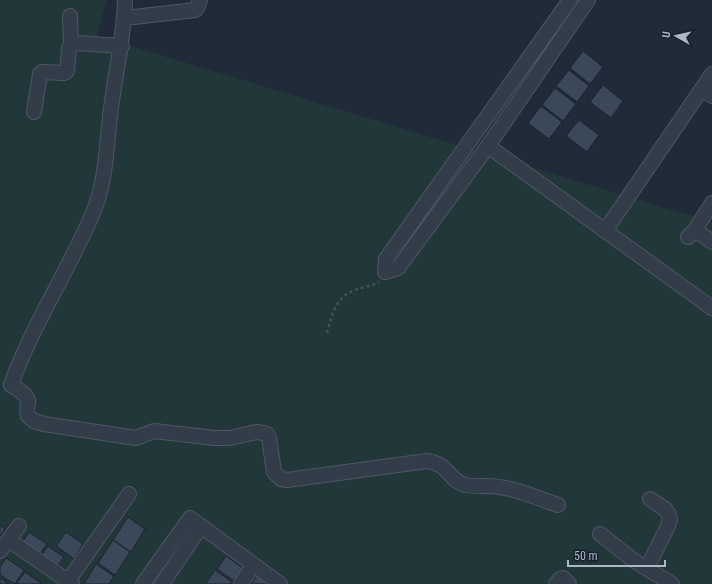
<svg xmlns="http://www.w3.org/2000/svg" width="712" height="584" font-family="'Roboto Condensed',sans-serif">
<rect width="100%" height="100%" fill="#202a38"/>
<!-- green -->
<polygon fill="#223739" points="0,0 107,0 97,36 712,222 712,584 0,584"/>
<!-- building -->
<g fill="#3b4859" stroke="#1b232f">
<polygon points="583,51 603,67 590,84 570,68"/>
<polygon points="569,70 589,86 577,102 556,86"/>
<polygon points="603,85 623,101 611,118 590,102"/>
<polygon points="555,88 576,104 563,121 542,105"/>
<polygon points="541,106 562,122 549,139 528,123"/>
<polygon points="579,120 599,135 587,152 566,136"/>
<polygon points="128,517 145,529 131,552 113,540"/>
<polygon points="0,525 5,529 0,537"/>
<polygon points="29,532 47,544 37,559 19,547"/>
<polygon points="66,532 83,544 74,559 56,546"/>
<polygon points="113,540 130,552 115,575 98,563"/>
<polygon points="48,546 64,557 54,571 38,560"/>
<polygon points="226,556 243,568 234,581 217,569"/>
<polygon points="6,558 24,570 15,584 0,575 0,567"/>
<polygon points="96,564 114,576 109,584 84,584"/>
<polygon points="215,570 232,582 230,584 208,584 206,583"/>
<polygon points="25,572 41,583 40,584 16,584"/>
<polygon points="258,574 268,581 265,584 251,584"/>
<polygon points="0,578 9,584 0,584"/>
</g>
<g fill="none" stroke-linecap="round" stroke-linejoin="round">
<defs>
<g id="street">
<path d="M125,0C124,40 114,78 110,117C106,150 106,182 93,213C68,272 32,325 11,385C17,389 29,395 28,403C27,408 26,411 28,416L34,421L44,424L136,438L154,431L214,438H230L256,432L264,433L267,434L269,438L274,472L281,479L287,480L427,461C449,464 448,480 465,485C476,487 488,485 499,487C519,489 539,499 558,505"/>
<polyline points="570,0 386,259 385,272 398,268 488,146 588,0"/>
<polyline points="70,16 71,45"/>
<polyline points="125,18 195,10 197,8 200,0"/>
<polyline points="702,89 712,96"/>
<polyline points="34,112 40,74 42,72 64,73 67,71 69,48 71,45 77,43 122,46"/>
<polyline points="488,146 712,308"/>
<polyline points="695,230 712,242"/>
<polyline points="605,231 712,74"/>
<polyline points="688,237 695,230 712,203"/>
<polyline points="600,534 633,560 672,584"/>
<polyline points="9,540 72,584"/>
<polyline points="0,551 19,526"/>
<polyline points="647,568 667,528 670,520 669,515 665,509 650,499"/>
<polyline points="68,581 129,494"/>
<polyline points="143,584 190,518 280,584"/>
<polyline points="162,584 201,526"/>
<polyline points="241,584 253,565"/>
<polyline points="556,584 560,579 563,578 569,584"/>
</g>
</defs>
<!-- street casing -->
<use href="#street" stroke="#4e5763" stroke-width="16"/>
<!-- path -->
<path stroke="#3f5457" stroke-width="2.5" stroke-dasharray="3 3" stroke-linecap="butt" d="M327,333C332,315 335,297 355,290C363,287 372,286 379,282"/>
<!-- street -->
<use href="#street" stroke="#333c49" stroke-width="14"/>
</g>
<!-- north arrow -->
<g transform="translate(676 36) rotate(278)" stroke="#19212d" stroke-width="3" paint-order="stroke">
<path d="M0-3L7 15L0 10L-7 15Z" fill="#adb7c5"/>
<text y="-6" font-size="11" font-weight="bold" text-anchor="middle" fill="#adb7c5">U</text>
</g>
<!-- scale -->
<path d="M568 560v6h97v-6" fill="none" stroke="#adb7c5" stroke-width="2"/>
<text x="574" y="560" font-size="12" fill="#adb7c5" stroke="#19212d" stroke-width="3" paint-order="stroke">50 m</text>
</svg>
